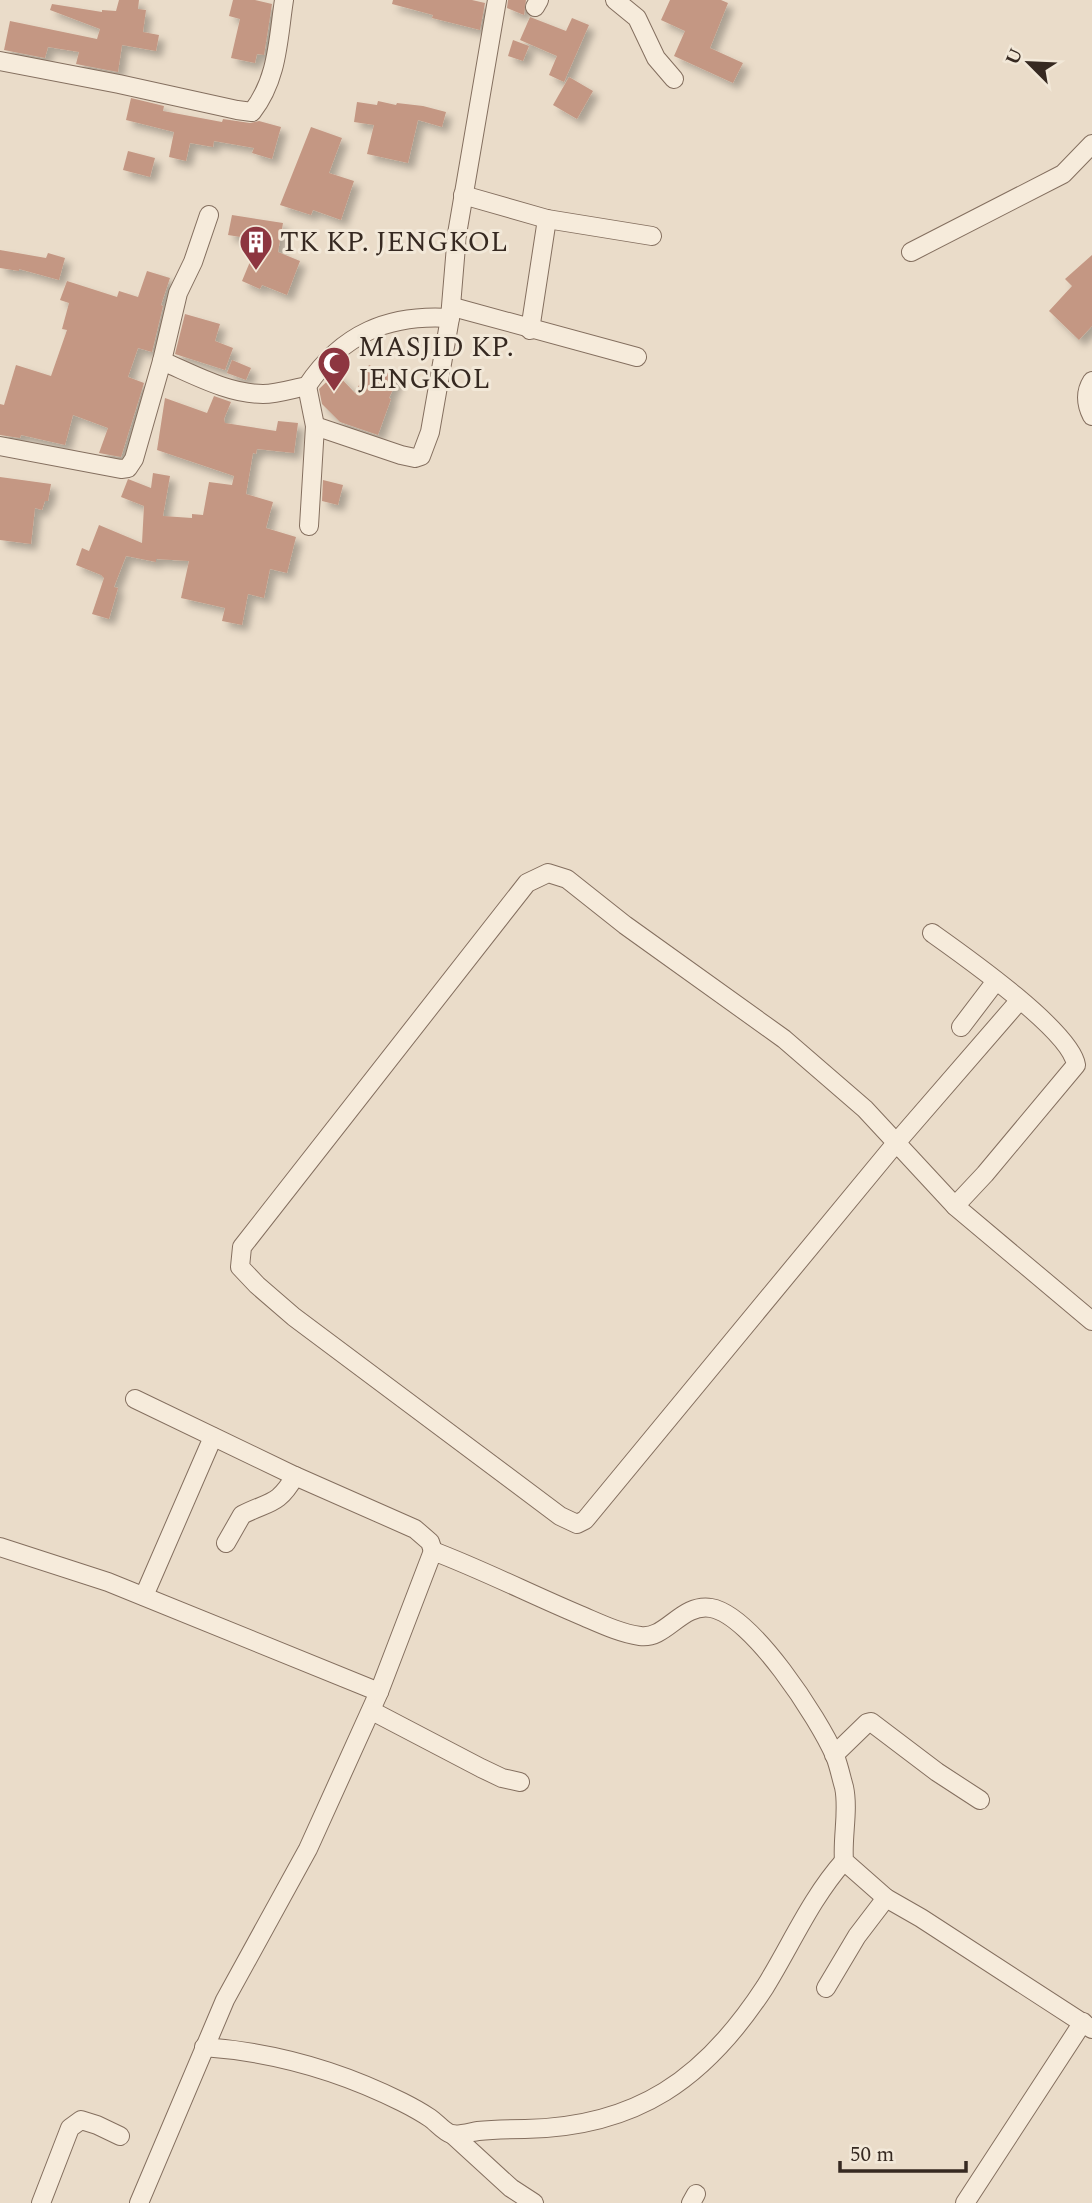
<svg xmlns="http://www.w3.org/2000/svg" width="1092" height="2203" font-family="Spectral,serif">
<defs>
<filter id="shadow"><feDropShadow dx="6" dy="6" stdDeviation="3.5" flood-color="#0004"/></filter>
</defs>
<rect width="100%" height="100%" fill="#eadcc9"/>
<!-- building -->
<g fill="#c49783" filter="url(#shadow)">
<polygon points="119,0 139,0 138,9 146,10 143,32 159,35 156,51 122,45 118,72 76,64 79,52 48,47 45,58 4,50 10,21 97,39 100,29 50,10 52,4 102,12 102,10 116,11"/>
<polygon points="233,0 255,0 272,4 264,55 257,54 255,63 231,58 240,19 229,16"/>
<polygon points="393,0 472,0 485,3 480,30 432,18 433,15 392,4"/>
<polygon points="508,0 526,0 524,15 507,8"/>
<polygon points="670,0 721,0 728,3 710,48 743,63 733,83 674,56 685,31 661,20"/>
<polygon points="530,17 566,31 572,18 589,25 564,82 549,75 557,56 520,40"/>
<polygon points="513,40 529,46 523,61 508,56"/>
<polygon points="569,77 593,91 577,119 553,105"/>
<polygon points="131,98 164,106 163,111 222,122 223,119 250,123 259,121 281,127 272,159 252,153 254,148 214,141 213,147 190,143 186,161 169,157 174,132 126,120"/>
<polygon points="378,101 396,105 397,103 423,106 446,112 442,127 418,120 408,163 367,154 374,125 354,122 357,102 377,105"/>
<polygon points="311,127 342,138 329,173 354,181 341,220 313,210 311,215 280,205"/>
<polygon points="128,151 155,158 150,177 123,170"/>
<polygon points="232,215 283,223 278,252 300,261 287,295 262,285 260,289 242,281 259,240 228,235"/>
<polygon points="0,250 46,258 48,253 65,258 59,280 19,269 19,271 0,268"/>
<polygon points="1092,255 1092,326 1079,340 1049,311 1072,286 1065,279"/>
<polygon points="147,271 170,278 161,305 163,306 152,352 138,348 128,377 144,383 121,457 99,453 108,428 73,415 65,445 21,435 20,438 0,435 0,404 4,405 16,365 51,376 67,330 62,329 69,303 60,300 67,281 117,297 119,291 138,297"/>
<polygon points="185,314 220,324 215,341 233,348 225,370 175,354"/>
<polygon points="232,360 251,368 246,380 227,373"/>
<polygon points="369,365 398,378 389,398 391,399 378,435 340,422 322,404 319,389 336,373 355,393"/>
<polygon points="214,396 231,402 224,419 225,423 276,431 278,421 298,423 294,453 257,449 256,454 253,453 246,494 273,502 266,528 296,537 287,573 270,569 264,598 248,594 242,625 222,621 225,608 181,598 189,561 156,559 156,562 126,556 114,587 118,588 109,619 92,614 104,578 101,575 76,565 82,548 89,551 99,525 142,543 144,506 121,497 128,479 151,488 153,473 170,476 163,516 192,518 192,514 203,515 209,482 232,485 234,476 157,450 165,398 207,413"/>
<polygon points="0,477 51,484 48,501 45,501 42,510 35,508 31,544 0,540"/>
<polygon points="323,480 343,485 338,505 322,501"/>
</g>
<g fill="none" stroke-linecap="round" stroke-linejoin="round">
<defs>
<g id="minor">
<polyline points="615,0 637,18 656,58 674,79"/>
<polyline points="535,7 539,0"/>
<path d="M0,61L119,84L237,110L252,112C278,79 278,39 284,0"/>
<polyline points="463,195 547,219 652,236"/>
<polyline points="911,252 1063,174 1092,144"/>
<polyline points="453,307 637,357"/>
<polyline points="530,330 547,219"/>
<polyline points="162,361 178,293 193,262 209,215"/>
<path d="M1092,381C1085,392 1086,404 1092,416"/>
<polyline points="307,386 315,426 309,526"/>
<polyline points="315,426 401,455 415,458 421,456 430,432 450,318"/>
<path d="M0,446L121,469L128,468L134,459L162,361C193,374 228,394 263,394C277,394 292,389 307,386C342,334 388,314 450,318L457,234L497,0"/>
<path d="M932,933C963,955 1071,1031 1076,1065L985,1174L955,1206"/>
<polyline points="1019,1001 896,1143 585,1520 577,1524 560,1516 294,1317 257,1285 240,1267 242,1247 527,883 548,873 567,879 625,925 784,1039 865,1109 955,1206 1092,1321"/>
<polyline points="961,1027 996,981"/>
<polyline points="135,1399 295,1476 415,1529 430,1542 433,1551"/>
<path d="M226,1543L242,1515C269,1501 278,1506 295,1476"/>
<polyline points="0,1547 108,1582 379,1692 308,1849 225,2000 139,2203"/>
<polyline points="144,1596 213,1437"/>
<path d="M379,1692L433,1551C483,1570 530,1594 580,1615C599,1623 619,1633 640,1636C666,1640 681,1603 711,1608C752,1615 819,1719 835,1756C839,1766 841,1777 844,1787C849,1810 842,1837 844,1861L886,1898L921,1918L1092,2029"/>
<polyline points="372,1711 481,1768 502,1778 520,1782"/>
<polyline points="834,1755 867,1723 871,1722 937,1772 980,1800"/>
<polyline points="826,1988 857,1936 886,1898"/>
<path d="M204,2047C273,2052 340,2071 402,2102C412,2107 421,2112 430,2118C436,2122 444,2132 451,2134C458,2136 471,2132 478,2131C494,2129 510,2129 525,2129C637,2127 705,2079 765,1987C791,1945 811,1898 844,1861"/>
<polyline points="452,2134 511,2188 534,2203"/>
<polyline points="41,2203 70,2128 81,2120 97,2125 120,2136"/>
<polyline points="691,2203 696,2194"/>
<polyline points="965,2203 1083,2022"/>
</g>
</defs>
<!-- minor casing -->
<use href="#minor" stroke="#846f5f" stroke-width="20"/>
<!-- minor -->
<use href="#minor" stroke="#f6ebdb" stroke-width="18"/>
</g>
<!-- icons -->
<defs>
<symbol id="building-pin" viewBox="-11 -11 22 30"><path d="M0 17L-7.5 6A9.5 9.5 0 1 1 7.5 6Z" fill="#8d3640" stroke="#f2e8d8"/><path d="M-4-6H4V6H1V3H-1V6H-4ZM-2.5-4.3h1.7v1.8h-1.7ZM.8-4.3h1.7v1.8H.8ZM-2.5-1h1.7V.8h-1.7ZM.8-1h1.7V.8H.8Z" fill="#fff"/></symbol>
<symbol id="mosque-pin" viewBox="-11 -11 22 30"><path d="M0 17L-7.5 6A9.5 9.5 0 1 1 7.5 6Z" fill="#8d3640" stroke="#f2e8d8"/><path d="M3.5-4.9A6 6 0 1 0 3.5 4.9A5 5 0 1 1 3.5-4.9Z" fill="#fff"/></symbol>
</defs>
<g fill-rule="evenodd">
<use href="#building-pin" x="237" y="223" width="38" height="52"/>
<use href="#mosque-pin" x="315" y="344" width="38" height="52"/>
</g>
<g text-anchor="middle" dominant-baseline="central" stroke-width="6" stroke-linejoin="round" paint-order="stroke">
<!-- poi labels -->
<g font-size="28" fill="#362921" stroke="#f2e8d8" text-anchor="start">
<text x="280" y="242">TK KP. JENGKOL</text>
<text x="358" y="347">MASJID KP.<tspan x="358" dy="32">JENGKOL</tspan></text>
</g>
</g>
<!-- north arrow -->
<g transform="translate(1029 63) rotate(294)" stroke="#f2e8d8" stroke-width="5" paint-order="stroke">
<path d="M0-5L12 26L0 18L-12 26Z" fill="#362921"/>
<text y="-10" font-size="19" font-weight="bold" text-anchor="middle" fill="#362921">U</text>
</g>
<!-- scale -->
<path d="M840 2161v10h126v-10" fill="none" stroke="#362921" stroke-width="3.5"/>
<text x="850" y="2161" font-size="21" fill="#362921" stroke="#f2e8d8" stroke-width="5" paint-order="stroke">50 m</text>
</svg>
